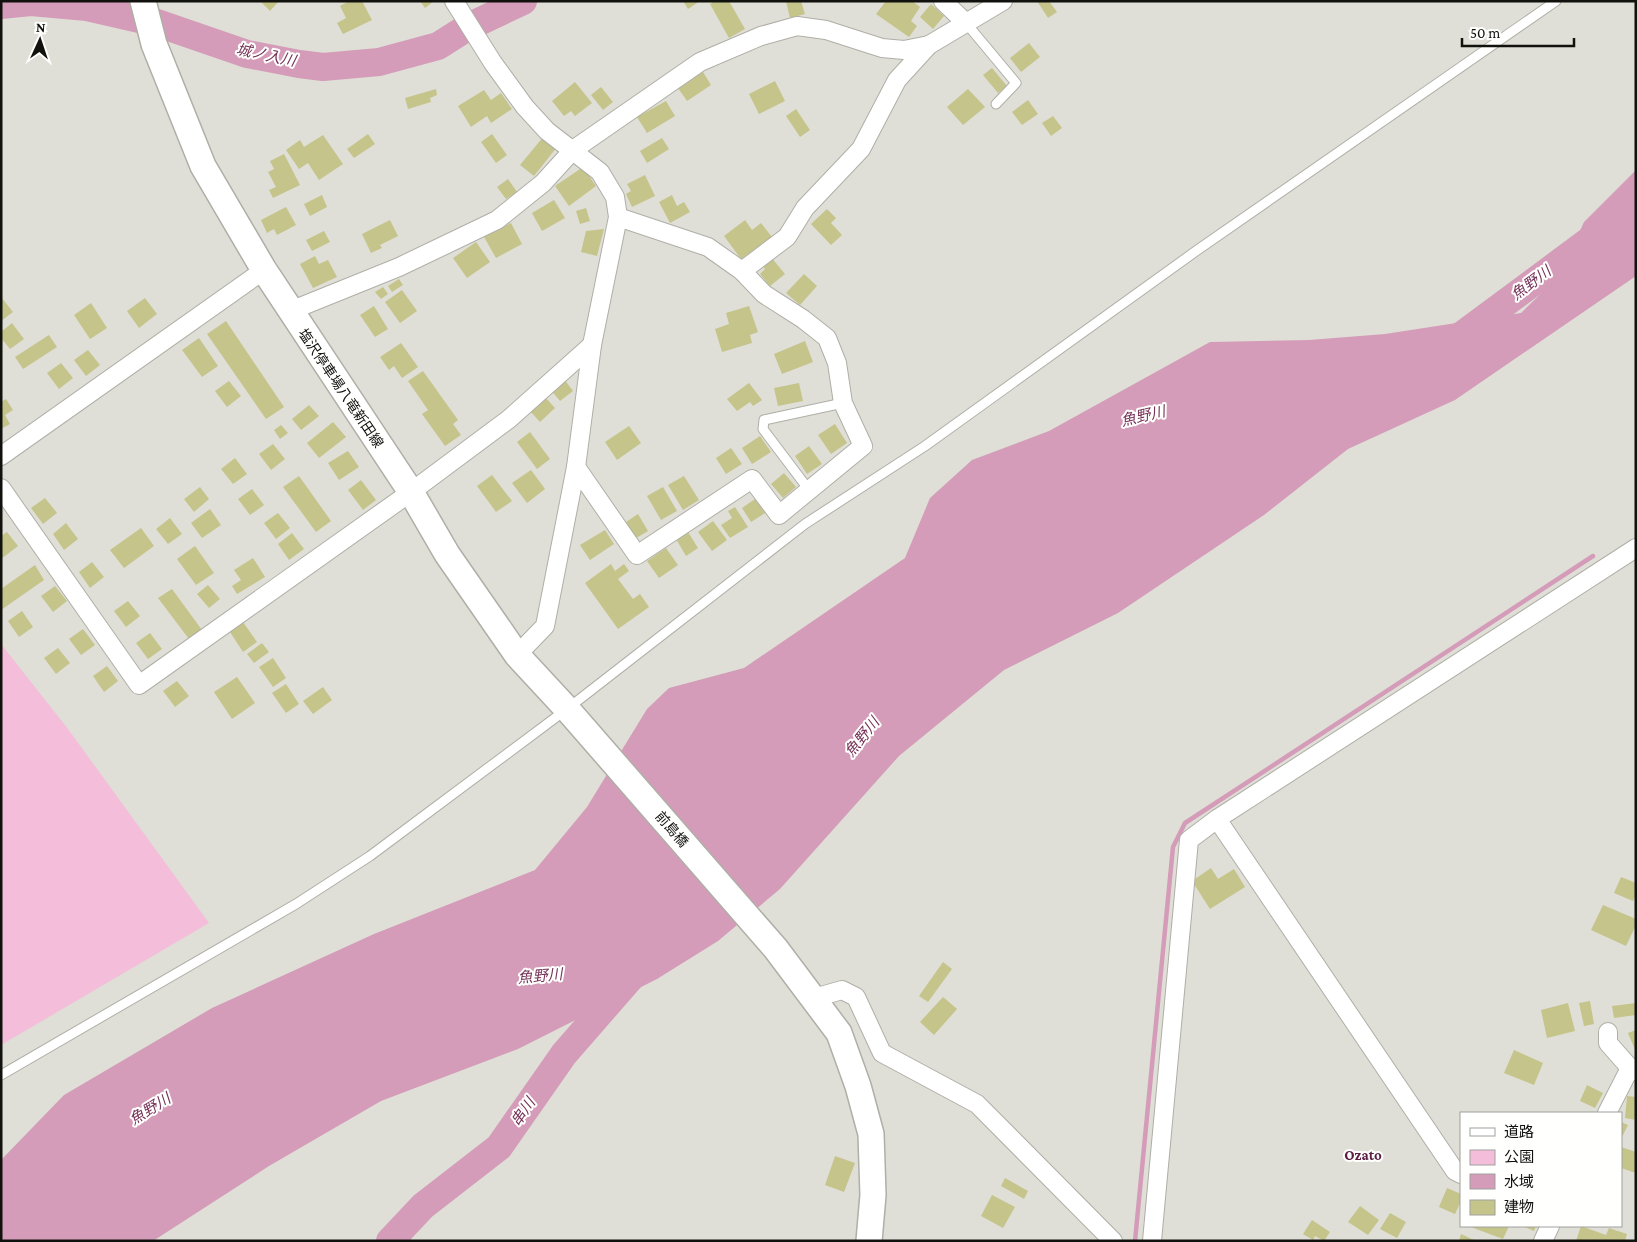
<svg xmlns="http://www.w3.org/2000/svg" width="1637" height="1242" font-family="'Crimson Pro','Noto Sans JP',serif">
<rect width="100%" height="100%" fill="#dfdfd7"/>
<!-- green -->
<polygon fill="#f4bdd9" points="1,644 68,729 209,923 1,1045"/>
<!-- water -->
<polygon fill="#d49cb8" points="1636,170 1636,276 1455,400 1348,449 1264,515 1118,613 1004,670 899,756 780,889 718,941 657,979 518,1049 381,1101 269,1166 153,1241 1,1241 1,1160 64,1095 212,1008 374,934 535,870 587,807 647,709 669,688 744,668 905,558 930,498 972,460 1049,431 1210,342 1309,340 1385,334 1521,313 1559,276 1584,222"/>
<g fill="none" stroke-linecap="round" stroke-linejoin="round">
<!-- stream -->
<polyline stroke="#d49cb8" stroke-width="4.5" points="1135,1241 1173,847 1185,823 1593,556"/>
<!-- river -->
<g stroke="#d49cb8" stroke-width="28">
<polyline points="1,5 31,2 87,7 157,23 247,54 299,64 323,67 379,62 438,46 468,27 523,1"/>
<polyline points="1454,341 1636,206"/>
<polyline points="390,1241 423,1206 499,1147 564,1054 632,976"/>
</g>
</g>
<!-- building -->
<g fill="#c5c48b">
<polygon points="260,1 279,1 270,11"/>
<polygon points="349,1 362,1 372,20 343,34 337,23 346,18 340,6"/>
<polygon points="420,1 434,1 425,8"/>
<polygon points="683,1 700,1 688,9"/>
<polygon points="715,1 729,1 745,29 729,38 710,4"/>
<polygon points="786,1 801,1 805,14 790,18"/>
<polygon points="886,1 912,1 920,7 911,21 917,26 909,37 876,14"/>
<polygon points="1037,1 1049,1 1057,12 1048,18"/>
<polygon points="931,4 944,16 933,29 920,17"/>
<polygon points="1029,43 1040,57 1021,72 1010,58"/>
<polygon points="992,68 1007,86 998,93 983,75"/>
<polygon points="703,72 711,85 687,101 678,88"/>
<polygon points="775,81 785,101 759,114 749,94"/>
<polygon points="575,82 592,103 575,116 571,111 564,116 552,101"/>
<polygon points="601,87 613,102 603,110 591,95"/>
<polygon points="436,89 437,95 430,98 431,102 408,109 405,98"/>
<polygon points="968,89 985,107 963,125 947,107"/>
<polygon points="484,90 491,100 501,93 512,109 491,123 487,116 471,127 458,106"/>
<polygon points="1028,100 1038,114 1022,125 1012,112"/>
<polygon points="666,101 675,116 647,133 637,117"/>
<polygon points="796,109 810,130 800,137 786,116"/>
<polygon points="1053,116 1062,128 1051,136 1042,123"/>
<polygon points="368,134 375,144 354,158 347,149"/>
<polygon points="492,134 507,155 496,163 481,142"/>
<polygon points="323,135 343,164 319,180 308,163 299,169 286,150 300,140 304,147"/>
<polygon points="544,136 557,147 534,176 520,165"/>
<polygon points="662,138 669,149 647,163 640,151"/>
<polygon points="284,154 300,185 273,198 269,190 276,187 268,172 274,169 270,161"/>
<polygon points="583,167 596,186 569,206 555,186"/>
<polygon points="645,175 655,196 632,207 626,194 631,191 627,184"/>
<polygon points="508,179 517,192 506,199 497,187"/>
<polygon points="322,195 327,207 310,216 304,204"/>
<polygon points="672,195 677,206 684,202 690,212 670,223 659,202"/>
<polygon points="554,200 565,218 542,231 532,213"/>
<polygon points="286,207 296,225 277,235 274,229 267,233 261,220"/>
<polygon points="586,208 590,221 580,224 576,211"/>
<polygon points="827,209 836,218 831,223 842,235 831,245 811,224"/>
<polygon points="390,220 398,236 380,245 382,248 371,253 362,234"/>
<polygon points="745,220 752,230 761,223 772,237 741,259 724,236"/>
<polygon points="511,223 522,244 496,258 484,237"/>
<polygon points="604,229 597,256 581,252 586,231"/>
<polygon points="324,231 330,242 312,251 306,240"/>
<polygon points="476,242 490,262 467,278 453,258"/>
<polygon points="315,256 319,264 328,260 337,277 313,288 300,264"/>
<polygon points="771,257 785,274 770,286 760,274 765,269 761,264"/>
<polygon points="804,274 817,286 800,305 786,293"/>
<polygon points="399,279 403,285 392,292 388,286"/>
<polygon points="383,287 388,294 381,299 375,292"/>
<polygon points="402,290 417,311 400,323 385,302"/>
<polygon points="1,297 13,312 1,321"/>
<polygon points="145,298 157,314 139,328 127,311"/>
<polygon points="91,303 107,328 90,339 74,315"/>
<polygon points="374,306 388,329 375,337 360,315"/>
<polygon points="749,306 758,332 750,335 752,343 722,352 715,329 729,324 726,313"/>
<polygon points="226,321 284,407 266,419 207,334"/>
<polygon points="12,323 24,339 10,349 1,338 1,332"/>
<polygon points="49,335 57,347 23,369 15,357"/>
<polygon points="199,338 218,366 202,377 182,350"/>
<polygon points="805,341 813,362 782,374 774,354"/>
<polygon points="401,343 418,367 402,378 394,366 389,370 380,357"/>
<polygon points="88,350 100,365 86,376 74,360"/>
<polygon points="61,363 73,378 59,389 47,373"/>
<polygon points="423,371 458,420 453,424 461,435 445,446 422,414 428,410 408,381"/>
<polygon points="564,379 573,391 560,401 550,389"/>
<polygon points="229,381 241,396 227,407 215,391"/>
<polygon points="749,383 762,400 753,406 750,402 737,411 727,399"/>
<polygon points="799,383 803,401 778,406 774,388"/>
<polygon points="544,396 555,408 540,422 529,410"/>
<polygon points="6,399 13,410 5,415 10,424 1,429 1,402"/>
<polygon points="309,405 319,416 301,430 292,419"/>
<polygon points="333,422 346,437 319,458 307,443"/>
<polygon points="835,424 847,443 831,454 818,435"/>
<polygon points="281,425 288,433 280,439 274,430"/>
<polygon points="629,426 641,443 617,460 605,442"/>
<polygon points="530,432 550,459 537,469 517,442"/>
<polygon points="760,436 771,452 752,464 742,448"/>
<polygon points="273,444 285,459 271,470 259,454"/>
<polygon points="809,446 822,464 807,474 795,456"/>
<polygon points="731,448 742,464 726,474 716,458"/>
<polygon points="348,451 359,467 339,480 328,463"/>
<polygon points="235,458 247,474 233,484 221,469"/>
<polygon points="531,470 545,489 527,503 512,483"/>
<polygon points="784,473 796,487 783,498 771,484"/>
<polygon points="492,475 512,501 496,512 477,486"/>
<polygon points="299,476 331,521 316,532 283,487"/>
<polygon points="684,476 699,500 683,510 668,485"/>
<polygon points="361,480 376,500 363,510 348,490"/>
<polygon points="200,487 209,499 194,512 184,499"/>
<polygon points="663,487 677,511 661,520 647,496"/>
<polygon points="252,489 264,505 250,515 238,499"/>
<polygon points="45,498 57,513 43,524 31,508"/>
<polygon points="755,499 765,513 751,522 742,508"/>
<polygon points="735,507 748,527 730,538 721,525 732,518 728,511"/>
<polygon points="210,509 221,525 202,538 191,523"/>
<polygon points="278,513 290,528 276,539 264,523"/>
<polygon points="638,514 648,531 636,538 626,522"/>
<polygon points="170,518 182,534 168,544 156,529"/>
<polygon points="713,521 727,540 712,551 698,532"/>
<polygon points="66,523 78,539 64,550 53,534"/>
<polygon points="141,528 154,546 124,568 110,550"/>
<polygon points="605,530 614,544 590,560 580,545"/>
<polygon points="7,532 18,546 1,559 1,536"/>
<polygon points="688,532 698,548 686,556 676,539"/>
<polygon points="292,533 304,549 289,560 278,544"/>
<polygon points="195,546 214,573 196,585 177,559"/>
<polygon points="666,548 678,565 659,578 647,561"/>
<polygon points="253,558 265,577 237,594 232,586 241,580 234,570"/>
<polygon points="92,562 104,577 90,588 79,572"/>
<polygon points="611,564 615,571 624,564 629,571 618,579 633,599 640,594 649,607 618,629 585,583"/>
<polygon points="35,565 44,580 1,610 1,589"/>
<polygon points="208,585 220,599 209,608 197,594"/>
<polygon points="55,586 67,601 53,612 41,596"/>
<polygon points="172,589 202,630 189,639 158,598"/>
<polygon points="128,601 140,616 126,627 114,611"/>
<polygon points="22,611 33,627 19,637 8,621"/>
<polygon points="243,622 257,642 243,652 230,632"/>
<polygon points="83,629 95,645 81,655 69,639"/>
<polygon points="150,633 162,649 148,659 136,643"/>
<polygon points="262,643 269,652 254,663 247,654"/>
<polygon points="58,648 70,663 56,674 44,658"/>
<polygon points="273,658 286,678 273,687 259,667"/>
<polygon points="107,666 118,681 104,692 93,676"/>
<polygon points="237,677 255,703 232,719 214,692"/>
<polygon points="177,681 189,696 175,707 163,691"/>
<polygon points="286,684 299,704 286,713 272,693"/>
<polygon points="323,687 332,700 313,714 303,701"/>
<polygon points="1211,868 1218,879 1234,869 1245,887 1210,909 1192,881"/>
<polygon points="1621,877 1636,883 1636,895 1633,901 1614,893"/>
<polygon points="1603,905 1636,919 1636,925 1626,946 1591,930"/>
<polygon points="943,962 952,969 928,1002 919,996"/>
<polygon points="943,997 957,1009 934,1035 920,1022"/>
<polygon points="1590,1001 1594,1024 1584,1026 1579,1003"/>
<polygon points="1568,1003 1575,1031 1547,1038 1541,1010"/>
<polygon points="1636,1003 1636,1015 1614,1018 1612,1006"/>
<polygon points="1636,1030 1636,1052 1628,1033"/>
<polygon points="1514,1050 1543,1063 1534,1085 1504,1073"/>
<polygon points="1587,1085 1603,1093 1595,1108 1580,1101"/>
<polygon points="1627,1096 1636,1097 1636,1120 1625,1118"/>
<polygon points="1621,1122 1628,1125 1622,1137 1621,1136"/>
<polygon points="1621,1147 1636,1152 1636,1173 1621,1168"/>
<polygon points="835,1156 855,1163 844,1192 825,1185"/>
<polygon points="1005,1178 1028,1191 1024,1199 1001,1186"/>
<polygon points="1447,1188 1461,1194 1461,1201 1455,1214 1439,1207"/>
<polygon points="992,1195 1015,1207 1003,1228 981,1216"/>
<polygon points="1360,1206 1379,1220 1368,1235 1348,1222"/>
<polygon points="1390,1213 1406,1222 1397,1238 1380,1229"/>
<polygon points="1312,1220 1330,1232 1324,1241 1315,1236 1313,1240 1303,1234"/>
<polygon points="1468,1226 1509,1226 1503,1239"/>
<polygon points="1523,1226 1536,1226 1534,1231"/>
<polygon points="1581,1226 1606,1235 1609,1228 1627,1234 1625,1241 1576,1241"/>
<polygon points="1461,1234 1476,1241 1459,1241"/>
</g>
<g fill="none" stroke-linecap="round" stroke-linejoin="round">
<defs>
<g id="lane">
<polyline points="966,23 1016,83 996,104"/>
<polyline points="809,490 763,429 764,420 843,403"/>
<polyline points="1,1075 296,904 370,856 567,709 805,524 925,446 1196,251 1556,1"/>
</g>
<g id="street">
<polyline points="454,1 493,63 525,107 547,131 600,172 615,197 618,217 592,345 576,467 545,626 517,655"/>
<polyline points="943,1 966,23"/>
<polyline points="742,271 787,237 805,208 861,149 897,80 929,45"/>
<polyline points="290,311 399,267 497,220 543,183 573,150 700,62 761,36 797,26 826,30 882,48 904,50 929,45 1003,1"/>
<polyline points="1,456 264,270"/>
<polyline points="576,467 637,555 752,479 779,515 863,446 843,403 837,363 827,338 803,319 764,294 742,271 708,247 618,217"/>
<polyline points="1,488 139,685 411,492 509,419 592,345"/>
<polyline points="1217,819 1455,1171 1461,1174"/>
<polyline points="814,998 842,990 856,997 882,1053 977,1104 1113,1241"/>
<polyline points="1608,1032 1608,1043 1630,1068 1636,1071"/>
<polyline points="1607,1113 1630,1068"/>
<polyline points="1152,1241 1189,840 1217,819 1636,548"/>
<polyline points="1543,1241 1550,1226"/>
</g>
<polyline id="secondary" points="143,1 154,44 203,166 264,270 411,492 447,554 517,655 567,709 776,949 839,1033 858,1086 871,1134 873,1195 869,1241"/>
</defs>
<!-- lane casing -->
<use href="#lane" stroke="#afafa7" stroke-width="11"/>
<!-- street casing -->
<use href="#street" stroke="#afafa7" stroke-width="20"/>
<!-- secondary casing -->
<use href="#secondary" stroke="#afafa7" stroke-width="28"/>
<!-- lane -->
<use href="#lane" stroke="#fff" stroke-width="9"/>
<!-- street -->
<use href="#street" stroke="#fff" stroke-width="18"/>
<!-- secondary -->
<use href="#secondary" stroke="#fff" stroke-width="25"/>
</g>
<g text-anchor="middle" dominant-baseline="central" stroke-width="4" stroke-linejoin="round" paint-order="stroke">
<!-- street labels -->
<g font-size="14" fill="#11110e" stroke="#fffffe">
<text transform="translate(341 388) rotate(56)">塩沢停車場八竜新田線</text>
<text transform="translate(672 829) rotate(49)">前島橋</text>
</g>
<!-- water labels -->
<g font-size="15" font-style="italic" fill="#753158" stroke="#fffffe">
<text transform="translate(266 55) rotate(12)">城ノ入川</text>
<text transform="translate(1531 283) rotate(-37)">魚野川</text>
<text transform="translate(1143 416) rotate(-13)">魚野川</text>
<text transform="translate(862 737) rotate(-51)">魚野川</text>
<text transform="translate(540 976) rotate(-5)">魚野川</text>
<text transform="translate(150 1109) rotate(-32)">魚野川</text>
<text transform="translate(523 1112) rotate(-55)">串川</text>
</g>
<!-- neighbourhood labels -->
<g font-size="15" font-weight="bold" fill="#5b1d42" stroke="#fffffe">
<text x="1363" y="1155">Ozato</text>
</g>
</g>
<!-- border -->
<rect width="1637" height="1242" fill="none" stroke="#11110e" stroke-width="5"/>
<!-- legend -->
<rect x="1460" y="1112" width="162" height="115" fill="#fffffe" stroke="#a0a09e"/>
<rect x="1470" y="1128" width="25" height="8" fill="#ffffff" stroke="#a0a09e"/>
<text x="1504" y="1137" font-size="15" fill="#11110e">道路</text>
<rect x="1470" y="1150" width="25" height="15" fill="#f4bdd9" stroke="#a0a09e"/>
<text x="1504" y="1162" font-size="15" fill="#11110e">公園</text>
<rect x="1470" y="1174" width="25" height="15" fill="#d49cb8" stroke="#a0a09e"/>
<text x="1504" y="1187" font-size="15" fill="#11110e">水域</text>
<rect x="1470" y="1200" width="25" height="15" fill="#c5c48b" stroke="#a0a09e"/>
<text x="1504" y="1212" font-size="15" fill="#11110e">建物</text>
<!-- north arrow -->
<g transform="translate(40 40) rotate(3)" stroke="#fffffe" stroke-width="4" paint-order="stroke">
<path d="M0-4L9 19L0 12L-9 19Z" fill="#11110e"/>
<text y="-8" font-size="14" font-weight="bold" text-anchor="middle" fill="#11110e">N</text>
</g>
<!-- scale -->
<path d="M1462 38v8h112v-8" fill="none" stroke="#11110e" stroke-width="2.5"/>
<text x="1470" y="38" font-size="15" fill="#11110e" stroke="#fffffe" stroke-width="4" paint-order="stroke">50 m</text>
</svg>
